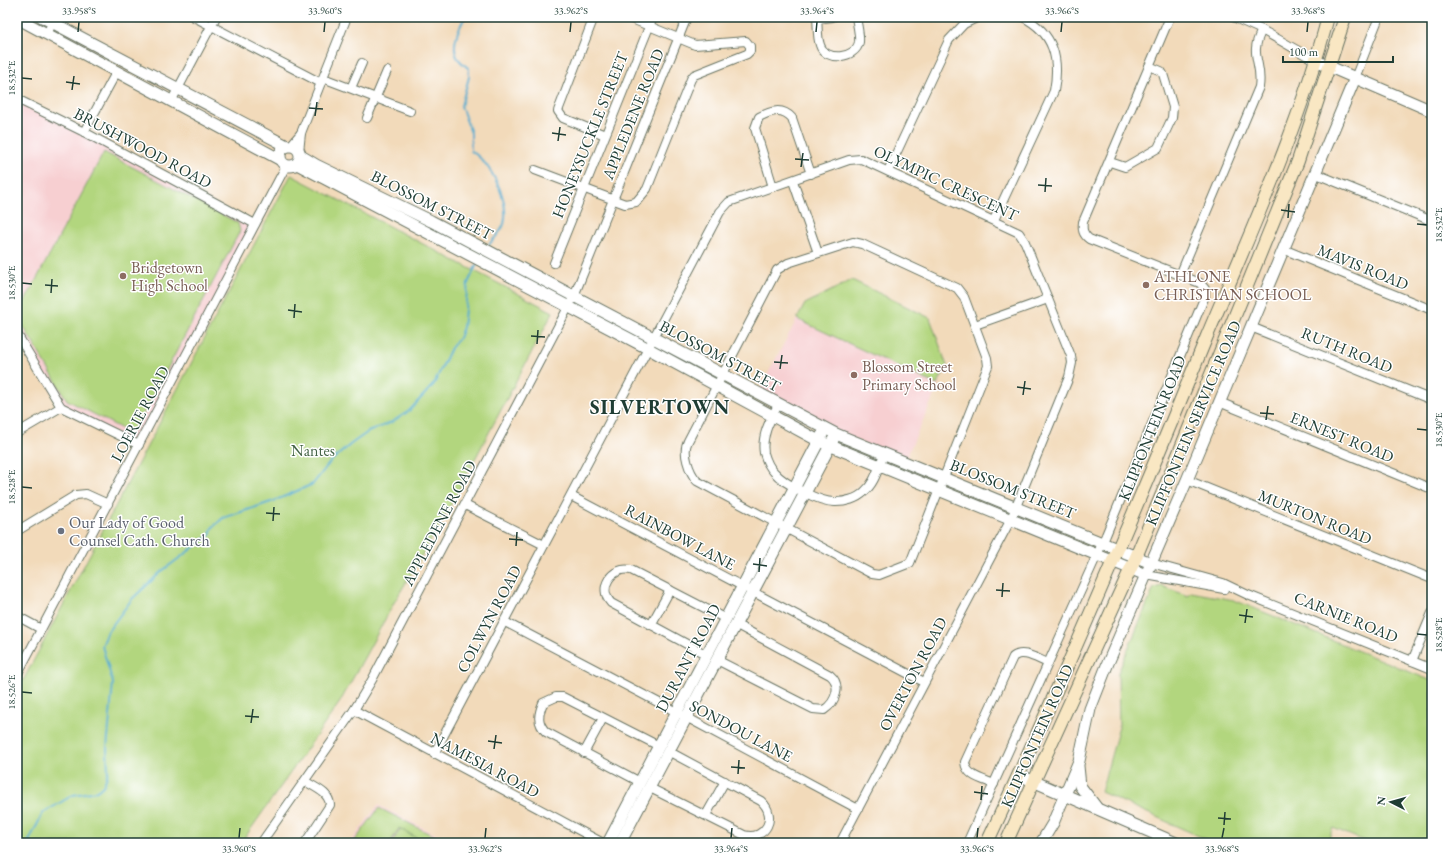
<svg xmlns="http://www.w3.org/2000/svg" width="1449" height="860" font-family="'EB Garamond',serif">
<rect width="100%" height="100%" fill="#fff"/>
<filter id="ink" filterUnits="userSpaceOnUse"><feTurbulence type="fractalNoise" baseFrequency=".025" numOctaves="2"/><feDisplacementMap in="SourceGraphic" scale="8" xChannelSelector="R" yChannelSelector="G"/><feConvolveMatrix kernelMatrix="1 2 1 2 8 2 1 2 1" color-interpolation-filters="sRGB"/></filter>
<filter id="wash" filterUnits="userSpaceOnUse"><feTurbulence type="fractalNoise" baseFrequency=".012" numOctaves="4" result="noise"/><feDisplacementMap in="SourceGraphic" scale="16" xChannelSelector="R" yChannelSelector="G"/><feGaussianBlur stdDeviation="0.9" result="paint"/><feColorMatrix in="noise" values="0 0 0 0 0 0 0 0 0 0 0 0 0 0 0 0 0 1.4 0 .05"/><feComposite in="paint" operator="in"/></filter>
<g filter="url(#wash)">
<rect width="100%" height="100%" fill="#f2daba"/>
<!-- built -->
<g fill="#f7cfd1">
<polygon points="17,99 255,224 139,445 61,407 17,334"/>
<polygon points="852,280 930,318 947,366 904,463 757,394 805,304"/>
<polygon points="378,805 453,843 350,843"/>
</g>
<!-- green -->
<g fill="#b2d67e" stroke="#688a59">
<polygon points="104,152 238,223 240,231 135,430 128,432 67,400 17,316"/>
<polygon points="291,175 553,312 442,521 395,601 340,702 241,843 17,843 17,692"/>
<polygon points="852,280 930,318 947,366 937,385 797,319 805,304"/>
<polygon points="1162,586 1188,596 1191,592 1234,600 1432,681 1432,843 1369,843 1333,828 1327,843 1214,843 1101,792 1119,727 1118,673 1154,588"/>
<polygon points="379,808 442,840 441,841 426,843 399,828 390,843 353,843"/>
<polygon points="400,829 425,843 392,843"/>
</g>
<g fill="none" stroke-linecap="round" stroke-linejoin="round">
<!-- stream -->
<g stroke="#52acd0" stroke-width="2">
<path d="M465,17C459,28 451,44 457,57C460,62 465,65 469,69V77L461,106L471,133V151C491,163 510,201 504,224C501,233 493,239 488,246"/>
<polyline points="28,843 43,813 73,795 97,791 103,786 106,779 108,771 107,748 113,683 102,646 108,631 132,599 162,571 210,535 212,528 223,518 274,501 313,484 331,461 351,444 368,432 392,422 409,411 434,384 451,348 459,338 463,327 468,283 477,264"/>
</g>
</g>
</g>
<g filter="url(#ink)">
<g fill="none" stroke-linecap="round" stroke-linejoin="round">
<defs>
<g id="minor">
<polyline points="194,17 321,83"/>
<polyline points="594,17 558,111 563,118 605,135"/>
<path d="M817,17C818,26 817,37 820,45C825,62 856,59 859,42C860,35 857,24 856,17"/>
<polyline points="1233,17 1262,30 1316,61"/>
<polyline points="817,19 833,17"/>
<polyline points="47,33 56,17"/>
<polyline points="323,78 410,111"/>
<polyline points="1355,78 1379,17"/>
<polyline points="351,88 362,63"/>
<polyline points="17,99 84,132 255,224"/>
<polyline points="172,100 216,17"/>
<polyline points="367,118 387,71"/>
<polyline points="84,132 117,71"/>
<polyline points="291,145 301,133"/>
<polyline points="299,152 301,133 347,17"/>
<polyline points="1110,162 1125,167 1158,148 1172,118 1173,107 1163,74 1161,71 1149,66"/>
<polyline points="535,170 625,204 636,202 647,189 691,79 694,75 747,54 750,51 750,46 746,41 695,45 627,17"/>
<polyline points="888,171 949,40 964,24 979,17"/>
<polyline points="1314,173 1432,221"/>
<polyline points="793,181 818,253"/>
<path d="M773,187L755,128L759,117C771,111 782,107 792,118L811,174"/>
<path d="M994,220L1054,91C1060,59 1054,33 1023,17"/>
<path d="M853,242L862,244L957,288L964,297L987,358L988,366L910,563L879,575L872,574L697,481C689,472 682,452 688,441L777,270L788,263Z"/>
<polyline points="1283,249 1432,310"/>
<polyline points="554,263 653,17"/>
<path d="M1180,275L1259,87C1263,62 1248,56 1262,30"/>
<polyline points="975,325 1048,299"/>
<polyline points="1251,327 1432,400"/>
<polyline points="17,334 61,407 139,445"/>
<polyline points="1219,402 1432,489"/>
<path d="M778,405C770,420 761,436 764,453C766,460 769,467 774,472C784,484 821,503 836,502C845,502 857,499 864,492C875,483 878,468 884,455"/>
<polyline points="17,433 61,407"/>
<polyline points="1187,480 1432,579"/>
<polyline points="571,496 924,682"/>
<polyline points="465,505 544,545"/>
<polyline points="17,531 76,495 86,494 108,504"/>
<polyline points="1151,563 1223,583 1248,595 1432,669"/>
<polyline points="1146,575 1224,589"/>
<polyline points="17,616 41,629"/>
<polyline points="505,622 686,717 858,809"/>
<polyline points="651,625 670,590"/>
<path d="M707,655L611,603C597,588 612,566 631,570L726,619"/>
<path d="M717,660L813,709L824,710C836,702 842,685 830,675L735,624"/>
<polyline points="1412,661 1432,613"/>
<polyline points="17,675 286,166"/>
<polyline points="354,710 603,843"/>
<polyline points="584,753 603,718"/>
<polyline points="434,754 720,212 729,202 849,160 861,159 1019,233 1025,242 1071,356 1072,363 1069,377 1011,519 840,843"/>
<path d="M640,782L546,732C537,723 538,715 543,703L556,697H563L659,746"/>
<path d="M994,784C982,779 966,776 965,762L1013,657C1023,649 1037,659 1048,663"/>
<path d="M650,788L744,835C766,841 778,816 761,801L668,751"/>
<polyline points="706,815 725,781"/>
<polyline points="261,843 354,710 372,680 574,296 687,17"/>
<path d="M305,843L330,805C329,792 315,788 305,781"/>
<path d="M967,843L1106,535L1205,296V289L1200,283L1089,239C1083,234 1082,230 1083,222L1170,17"/>
</g>
<g id="tertiary">
<polyline points="42,17 287,146"/>
<polyline points="17,18 279,159"/>
<polyline points="1316,61 1432,111"/>
<circle cx="290" cy="156" r="10"/>
<polyline points="301,156 316,165 431,221 836,434 1151,563"/>
<polyline points="297,164 649,349 819,441 1146,575"/>
<polyline points="1078,766 1080,786 1096,807"/>
<polyline points="1019,775 1176,843"/>
<polyline points="608,843 822,435"/>
<polyline points="620,843 833,440"/>
<polyline points="1041,843 1053,823 1079,761 1090,709 1108,663 1187,480 1355,78"/>
</g>
<g id="secondary">
<path d="M987,843C1065,676 1137,507 1207,336C1251,231 1299,127 1328,17"/>
<polyline points="1006,843 1136,557 1176,460 1298,161 1345,17"/>
</g>
</defs>
<!-- minor casing -->
<use href="#minor" stroke="#697463" stroke-width="10"/>
<!-- tertiary casing -->
<use href="#tertiary" stroke="#697463" stroke-width="13"/>
<!-- secondary casing -->
<use href="#secondary" stroke="#697463" stroke-width="14"/>
<!-- minor -->
<use href="#minor" stroke="#fff" stroke-width="8"/>
<!-- tertiary -->
<use href="#tertiary" stroke="#fff" stroke-width="11"/>
<!-- secondary -->
<use href="#secondary" stroke="#f9e7c3" stroke-width="12"/>
</g>
</g>
<!-- ticks -->
<path fill="none" stroke="#1f3d34" stroke-width="1.5" d="M78,32L79,22M324,32L325,22M570,32L571,22M816,32L817,22M1061,32L1062,22M1307,32L1308,22M22,78L32,79M66,82L80,84M72,90L74,76M309,108L323,109M315,116L317,102M552,133L566,135M558,141L560,127M795,159L809,160M801,167L803,153M1038,185L1052,186M1045,192L1046,178M1281,210L1295,212M1288,218L1289,204M1417,224L1427,225M22,283L32,284M45,285L58,286M51,293L52,279M288,310L302,312M294,318L295,304M531,336L545,337M537,344L538,330M774,362L788,363M780,369L782,355M1017,387L1031,389M1023,395L1025,381M1260,413L1274,414M1266,420L1268,406M1417,429L1427,430M22,487L32,488M266,513L280,514M273,521L274,507M509,539L523,540M516,546L517,532M753,564L767,566M759,572L760,558M996,590L1010,591M1002,597L1003,583M1239,615L1253,617M1245,623L1247,609M1417,634L1427,635M22,692L32,693M245,716L259,717M251,723L253,709M488,741L502,743M494,749L496,735M731,767L745,768M738,774L739,760M974,792L988,794M981,800L982,786M1218,818L1231,819M1224,825L1225,812M239,838L240,828M485,838L486,828M731,838L732,828M977,838L978,828M1222,838L1224,828"/>
<!-- markers -->
<g fill="#8d6e63" stroke="#fff" stroke-width="1.5">
<circle cx="123" cy="276" r="4"/>
<circle cx="1146" cy="285" r="4"/>
<circle cx="854" cy="375" r="4"/>
</g>
<circle fill="#6b7280" stroke="#fff" stroke-width="1.5" cx="61" cy="531" r="4"/>
<g text-anchor="middle" dominant-baseline="central" stroke-width="3" stroke-linejoin="round" paint-order="stroke">
<!-- street labels -->
<g font-size="16" fill="#1f3d34" stroke="#fff">
<text transform="translate(633 114) rotate(-68)">APPLEDENE ROAD</text>
<text transform="translate(590 135) rotate(-68)">HONEYSUCKLE STREET</text>
<text transform="translate(143 148) rotate(28)">BRUSHWOOD ROAD</text>
<text transform="translate(946 183) rotate(25)">OLYMPIC CRESCENT</text>
<text transform="translate(432 205) rotate(27)">BLOSSOM STREET</text>
<text transform="translate(1363 267) rotate(22)">MAVIS ROAD</text>
<text transform="translate(1347 350) rotate(22)">RUTH ROAD</text>
<text transform="translate(720 356) rotate(28)">BLOSSOM STREET</text>
<text transform="translate(140 414) rotate(-62)">LOERIE ROAD</text>
<text transform="translate(1193 423) rotate(-67)">KLIPFONTEIN SERVICE ROAD</text>
<text transform="translate(1152 428) rotate(-68)">KLIPFONTEIN ROAD</text>
<text transform="translate(1342 437) rotate(22)">ERNEST ROAD</text>
<text transform="translate(1013 489) rotate(22)">BLOSSOM STREET</text>
<text transform="translate(1315 517) rotate(22)">MURTON ROAD</text>
<text transform="translate(439 523) rotate(-62)">APPLEDENE ROAD</text>
<text transform="translate(680 537) rotate(28)">RAINBOW LANE</text>
<text transform="translate(1346 617) rotate(22)">CARNIE ROAD</text>
<text transform="translate(489 619) rotate(-62)">COLWYN ROAD</text>
<text transform="translate(688 658) rotate(-62)">DURANT ROAD</text>
<text transform="translate(913 674) rotate(-62)">OVERTON ROAD</text>
<text transform="translate(741 731) rotate(28)">SONDOU LANE</text>
<text transform="translate(1037 736) rotate(-66)">KLIPFONTEIN ROAD</text>
<text transform="translate(485 765) rotate(28)">NAMESIA ROAD</text>
</g>
<!-- education labels -->
<g font-size="16" fill="#785e54" stroke="#fff" text-anchor="start">
<text x="131" y="267">Bridgetown<tspan x="131" dy="18">High School</tspan></text>
<text x="1154" y="276">ATHLONE<tspan x="1154" dy="18">CHRISTIAN SCHOOL</tspan></text>
<text x="862" y="366">Blossom Street<tspan x="862" dy="18">Primary School</tspan></text>
</g>
<!-- park labels -->
<g font-size="16" fill="#446346" stroke="#fff">
<text x="313" y="450">Nantes</text>
</g>
<!-- worship labels -->
<g font-size="16" fill="#5b616d" stroke="#fff" text-anchor="start">
<text x="69" y="522">Our Lady of Good<tspan x="69" dy="18">Counsel Cath. Church</tspan></text>
</g>
<!-- district labels -->
<g font-size="20" font-weight="bold" letter-spacing="1" fill="#1f3d34" stroke="#fff">
<text x="660" y="407">SILVERTOWN</text>
</g>
</g>
<!-- margin -->
<rect width="1449" height="860" fill="none" stroke="#fff" stroke-width="44"/>
<!-- north arrow -->
<g transform="translate(1391 802) rotate(276)" stroke="#ffffff" stroke-width="3" paint-order="stroke">
<path d="M0-3L7 15L0 10L-7 15Z" fill="#1f3d34"/>
<text y="-6" font-size="11" font-weight="bold" text-anchor="middle" fill="#1f3d34">N</text>
</g>
<!-- scale -->
<path d="M1283 56v6h110v-6" fill="none" stroke="#1f3d34" stroke-width="2"/>
<text x="1289" y="56" font-size="12" fill="#1f3d34" stroke="#ffffff" stroke-width="3" paint-order="stroke">100 m</text>
<rect x="22" y="22" width="1405" height="816" fill="none" stroke="#1f3d34" stroke-width="1.5"/>
<g font-size="10" text-anchor="middle" fill="#1f3d34">
<text x="79" y="14">33.958°S</text>
<text x="325" y="14">33.960°S</text>
<text x="571" y="14">33.962°S</text>
<text x="817" y="14">33.964°S</text>
<text x="1062" y="14">33.966°S</text>
<text x="1308" y="14">33.968°S</text>
<text transform="translate(11 78) rotate(-90)" y="4">18.532°E</text>
<text transform="translate(1438 225) rotate(-90)" y="4">18.532°E</text>
<text transform="translate(11 283) rotate(-90)" y="4">18.530°E</text>
<text transform="translate(1438 430) rotate(-90)" y="4">18.530°E</text>
<text transform="translate(11 487) rotate(-90)" y="4">18.528°E</text>
<text transform="translate(1438 635) rotate(-90)" y="4">18.528°E</text>
<text transform="translate(11 692) rotate(-90)" y="4">18.526°E</text>
<text x="239" y="852">33.960°S</text>
<text x="485" y="852">33.962°S</text>
<text x="731" y="852">33.964°S</text>
<text x="977" y="852">33.966°S</text>
<text x="1222" y="852">33.968°S</text>
</g>
</svg>
